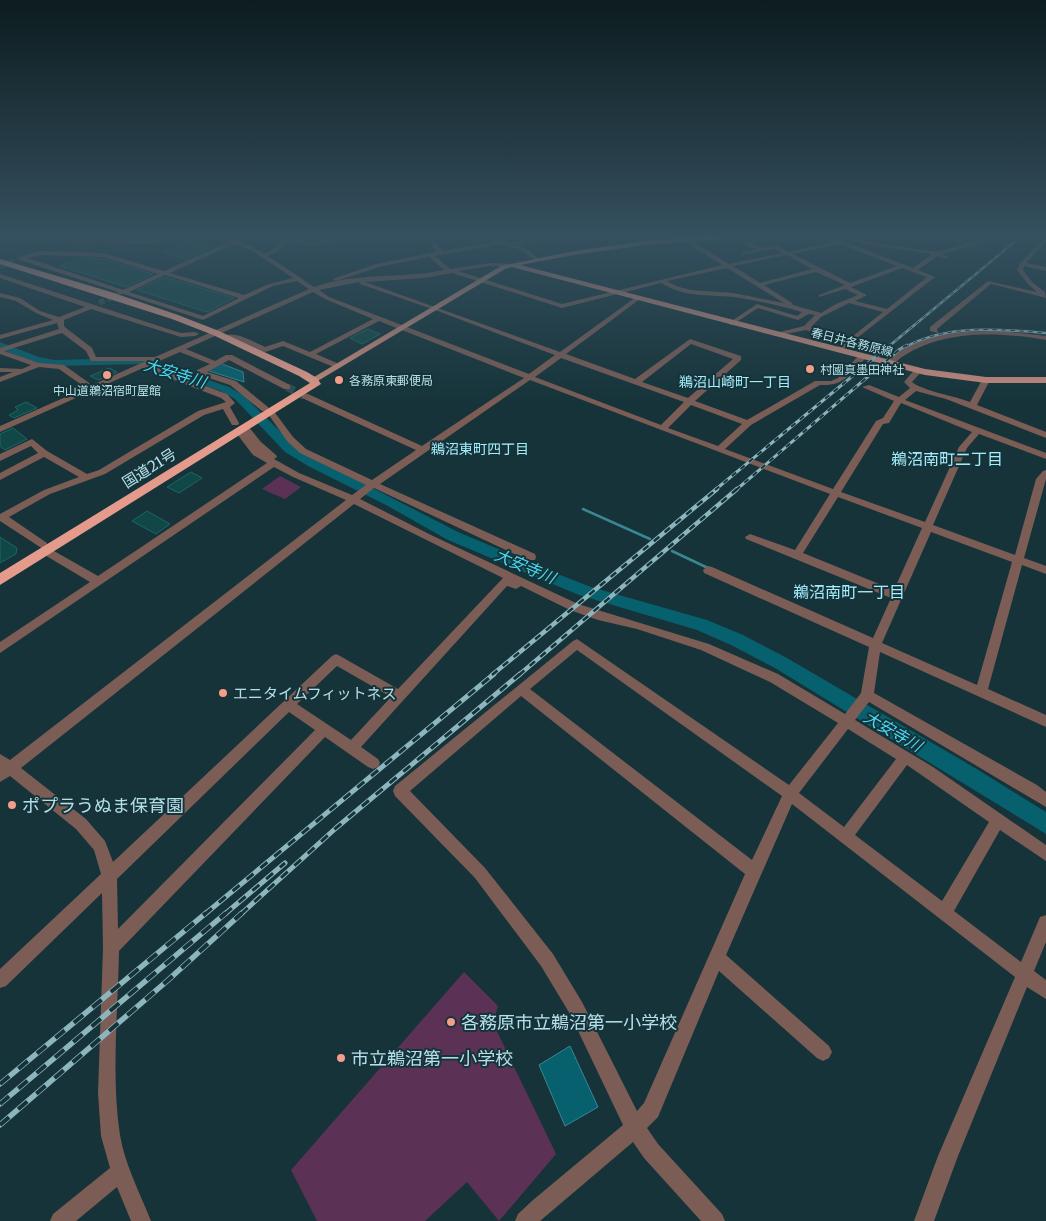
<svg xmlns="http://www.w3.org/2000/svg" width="1046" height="1221" font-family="Merriweather,'Noto Sans JP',serif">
<rect width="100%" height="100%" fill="#153339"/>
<!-- green -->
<g fill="#5c3156">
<polygon points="280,476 301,487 285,499 262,489"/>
<polygon points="464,972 498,1006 493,1023 556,1154 499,1221 467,1182 425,1221 317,1221 291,1170"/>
</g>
<!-- forest -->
<polygon fill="#733f6b" points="81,234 190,234 190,243 159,235 111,245"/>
<!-- water -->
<g fill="#07606e" stroke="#3b8693">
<polygon points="220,363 243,372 244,382 206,370"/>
<polygon points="570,1046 598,1107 565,1126 539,1065"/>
</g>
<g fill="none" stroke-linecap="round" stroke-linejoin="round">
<!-- stream -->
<g stroke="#3b8693" stroke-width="2.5">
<polyline points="583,509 650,539"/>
<polyline points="672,551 708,568"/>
</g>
<!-- river -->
<polygon fill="#07606e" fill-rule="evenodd" points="0,342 39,357 54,360 142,358 229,387 243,395 295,446 318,460 458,532 550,571 591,587 707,620 743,635 787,658 975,768 1046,812 1046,834 775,668 731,645 697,630 579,595 448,540 386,505 308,466 285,452 235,399 221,391 141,364 54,366 32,362 0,349"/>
</g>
<!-- building -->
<g fill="#114847" stroke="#166866">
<polygon points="203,239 209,248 185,259 162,252"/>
<polygon points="80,258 103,259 153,274 126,287 60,266"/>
<polygon points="165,277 234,298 207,312 137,290"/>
<polygon points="368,329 380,334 362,344 350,338"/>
<polygon points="109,368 117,372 98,380 90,376"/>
<polygon points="26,402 37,408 14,418 9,415 18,410 15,407"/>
<polygon points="13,428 27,439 5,450 0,446 0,434"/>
<polygon points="191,472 202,478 179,493 167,487"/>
<polygon points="147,511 170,524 156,534 132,521"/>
<polygon points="0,537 17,548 16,554 0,563"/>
</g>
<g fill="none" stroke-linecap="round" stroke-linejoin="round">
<!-- minor-tunnel-far1 -->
<g stroke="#2d4d54" stroke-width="6" stroke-dasharray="6 3" stroke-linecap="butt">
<polyline points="0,266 15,261"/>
<polyline points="99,303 119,294"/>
</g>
<!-- minor-tunnel -->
<polyline stroke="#2d4d54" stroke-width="8" stroke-dasharray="8 4.5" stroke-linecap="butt" points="287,387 305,396"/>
<!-- minor -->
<g fill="#7b5d56" fill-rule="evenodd">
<path d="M60,234H66L67,238L92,239L102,234H109C96,245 78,243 62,240Z"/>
<polygon points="131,234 137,234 131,241 155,240 163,238 159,234 166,234 171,238 155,244 124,244"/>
<path d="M209,234C228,234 248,243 264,254L274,249L289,234L295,235L292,238L310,242L359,234H375L310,246L289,241L278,251L268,256L314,287C355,272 402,279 444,270L429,257L379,267L336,281L333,279L376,264L436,252L428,238L421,234H449L433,238L442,251L495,242L474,234H484L509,243L536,236L569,234L515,245L525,248L538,258V260L536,261L521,250L502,244L435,256L450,269L490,263L513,264V266L511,267L490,266L458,271L562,304L722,265L681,239L667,237L621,234H673L685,237L729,264L782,253L775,249L742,255V253L755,250L744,243V241H748L761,248L776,245L788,252L834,242L815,234H824L913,268L932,254L864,244L835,234H844L864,241L936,252L964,245L937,234C949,234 957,241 969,242C977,244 992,234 1004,234L972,246L942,254L949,257L946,259L938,256L918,270L935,277L839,352L835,350L843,343L806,330L776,336L772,334L804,326L815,315L809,314L798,320L758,308L732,325L730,324V322L757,304L797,316L802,312C780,306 756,300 733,297C706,294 686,298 661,283L562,308L452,273L423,278L365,282L560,352L636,297H640V299L566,354L635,379L690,339L741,356V360L695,401L747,420L815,381H831L838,378L859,355H865V359C848,374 846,386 820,385L751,425L725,449L833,489L876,421L883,418L894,401L862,387L869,385L899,397L910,388L904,382L916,368L923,370L912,382C923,391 955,396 970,402L983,378H989L990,380L977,405L1046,432V438L946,399L916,391L905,400L1046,453V459L979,434L967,448L933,525L1015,555L1036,479L1043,471L1046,470V479L1024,558L1046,566V574L1022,565L988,689L1046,715V727L880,652L874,693L1037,785L1046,792V807L869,702L855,720L933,767L1046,845V861L1000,830L954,911L1021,962L1040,917L1046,915V942L1034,971L1046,980V999L1027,987L958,1156L934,1221H914L938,1156L1015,977L792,804L726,955L829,1046L832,1052L829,1058L823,1061L817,1058L719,971L658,1117L647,1128L658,1144L722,1214L725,1221H701L644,1158L633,1142L540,1221H515L518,1214L533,1200L623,1125L570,1014L541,966L475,878L395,796L393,791L395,786L573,641L577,639L789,785L838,723L770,682L701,650L637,629L598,620L570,610L521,586L516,589L507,586L361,747L378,759L380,763L378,767L373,769L368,767L325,737L119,951C118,1010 111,1077 120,1135C125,1165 140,1193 151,1221H131L117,1187L76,1221H50L53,1214L110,1168L101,1136L98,1093L103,948L102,893L6,986L0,988V969L101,874L94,850L76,829L10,776L0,782V754L10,760L346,500L293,477L274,467L0,653V642L90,582L43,554V549L0,521V514L44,490L79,477L44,457L0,480V473L38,453L31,446L0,461V454L32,439L47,451L87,474L99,470L198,411L226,402L221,398L143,368L0,432V426L86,388L59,369L39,367L0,382V377L13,372H0V368L22,369L31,365L0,354V348L59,329L57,323L0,339V335L53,320L36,313L16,301L0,297V293L20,298L40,311L59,317L85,307L0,278V274L168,329L181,333L195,332L199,334L195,336L181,337L91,309L64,320V326L66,328L92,348L96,357H155L309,289L297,281L273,286L203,320L124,294H119L118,292L17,259L19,257L41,251L103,253L164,271L228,242ZM234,244L251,250L293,278L269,284L244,295L170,273ZM840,244L897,266L850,283L793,254ZM41,255L103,257L158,274L123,290L28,258ZM787,255L812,269L760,283L733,266ZM727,268L784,303C767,300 750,296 733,293C710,290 688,294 667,281ZM902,268L927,277L887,309L855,301L867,295L851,287ZM816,272L845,285L819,295V297L845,289L858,295L836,304L821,313L793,305L792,303L764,285ZM165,275L239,298L203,316L129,292ZM359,282L360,284L435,310L555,355L529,374L329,297L319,290ZM313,292L325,299L373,319L310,352L283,341L265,347C253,342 234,329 221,337L225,339H235L265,352L283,346L336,368L340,366L339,364L316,354L379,321L524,378L422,446L308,394H302V398L416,450L372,480L306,449L293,437L273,410H269L268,407L236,381L207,372L229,360L284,389H290V385L232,355H226L215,361L186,349ZM849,303L883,312L848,340L811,327L821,317ZM62,333L86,351L91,361H146L92,385L64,365L39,363L4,351ZM691,344L733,359L688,398L642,382ZM180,352L210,364L197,370V374L230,385L262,411H266L287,441L300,453L366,485L352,495L299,473L274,459L277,457L276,455L261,442L248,426H242L241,428L244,432H238L237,434L253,455L267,463L98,576L47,547V543L9,517L50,494L105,474L204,415L223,409L232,425H238L239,423L230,407L235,403L227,394L150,365ZM561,358L684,402L661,425L535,377ZM530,380L830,494L795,550L750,534L745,537L746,539L891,598L873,638L712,567L708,566L703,570L704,573L869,647L861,693L845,714L778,674L709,644L578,604L433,536L360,499L374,488L527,560H535L536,557L535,554L380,484ZM901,403L972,432L959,447L925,522L841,492L883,424L889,423ZM691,405L742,424L718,446L668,428ZM838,497L922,528L894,590L803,553ZM354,504L503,578L398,689L340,656L336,654L332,656L113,862L105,841L86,819L21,768ZM931,532L1012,562L977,685L882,643ZM577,650L782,796L752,860L530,689ZM337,666L391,697L351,740L297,704ZM521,696L745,874L644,1103L637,1111L582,1002L553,954L485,868L410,791ZM289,712L315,730L118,929L117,879ZM848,729L896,759L844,827L799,793ZM907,765L989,822L942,901L855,835Z"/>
<polygon points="1046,237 1046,242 1026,263 1046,267 1046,271 1024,266 1023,270 1032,282 1045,292 1046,298 991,284 937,329 938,333 930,331 930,327 988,281 1037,292 1028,284 1017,270 1020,263"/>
<path d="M1002,331L1046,336V340C996,331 932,329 892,365L885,363C914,331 963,331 1002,331Z"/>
</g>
<!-- major -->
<polygon fill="#c78a7c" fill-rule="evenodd" points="791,234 645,245 574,255 520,265 925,369 986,377 1046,377 1046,383 986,383 925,375 512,267 505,269 316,382 309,380 501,266 574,251 645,241 734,234"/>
<!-- highway -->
<polygon fill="#e59b8b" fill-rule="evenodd" points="0,259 111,292 178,315 219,331 307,372 317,378 321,384 0,585 0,573 310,383 299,376 213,335 172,319 0,264"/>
<defs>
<g id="rail-far4">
<polyline points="888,347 1024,234"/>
<path d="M905,347C948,324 999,329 1046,333"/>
</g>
<g id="rail-far3">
<polyline points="715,490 890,345"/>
<polyline points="736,490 900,349 907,345"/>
</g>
<g id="rail-far2">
<polyline points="492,675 717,489"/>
<polyline points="519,675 737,489"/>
</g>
<g id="rail-far1">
<polyline points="205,914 494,674"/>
<polyline points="225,914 285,863"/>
<polyline points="241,914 336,828 520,674"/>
</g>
<g id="rail">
<polyline points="0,1084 206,913"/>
<polyline points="0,1104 226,913"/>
<polyline points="0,1125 167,981 242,913"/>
</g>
</defs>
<!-- rail-far4 casing -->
<use href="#rail-far4" stroke="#8db5be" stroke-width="2.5"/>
<!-- rail-far3 casing -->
<use href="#rail-far3" stroke="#8db5be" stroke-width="3"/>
<!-- rail-far2 casing -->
<use href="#rail-far2" stroke="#8db5be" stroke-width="4.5"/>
<!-- rail-far1 casing -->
<use href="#rail-far1" stroke="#8db5be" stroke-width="5"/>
<!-- rail casing -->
<use href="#rail" stroke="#8db5be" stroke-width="5.5"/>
<!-- rail-far4 -->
<use href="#rail-far4" stroke="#153339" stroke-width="1" stroke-dasharray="4.5" stroke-linecap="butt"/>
<!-- rail-far3 -->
<use href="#rail-far3" stroke="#153339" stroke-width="2" stroke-dasharray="5.5" stroke-linecap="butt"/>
<!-- rail-far2 -->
<use href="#rail-far2" stroke="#153339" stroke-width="2.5" stroke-dasharray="7" stroke-linecap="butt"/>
<!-- rail-far1 -->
<use href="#rail-far1" stroke="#153339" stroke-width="3" stroke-dasharray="9" stroke-linecap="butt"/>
<!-- rail -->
<use href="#rail" stroke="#153339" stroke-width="4" stroke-dasharray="12" stroke-linecap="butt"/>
</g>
<!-- sky -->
<linearGradient id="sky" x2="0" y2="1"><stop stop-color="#0c1c1f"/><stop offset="0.58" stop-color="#35505f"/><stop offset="1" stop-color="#35505f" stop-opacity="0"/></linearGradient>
<rect width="1046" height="405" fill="url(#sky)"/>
<!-- markers -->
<g fill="#f49d8b" stroke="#153339" stroke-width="2">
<circle cx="810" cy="369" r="5"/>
<circle cx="107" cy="375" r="5"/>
<circle cx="339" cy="380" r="5"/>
<circle cx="223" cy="693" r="5"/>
<circle cx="12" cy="805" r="5"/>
<circle cx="451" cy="1022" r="5"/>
<circle cx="341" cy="1058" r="5"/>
</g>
<g text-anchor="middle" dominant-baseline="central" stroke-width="4" stroke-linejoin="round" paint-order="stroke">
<!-- far-street labels -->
<g font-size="12" fill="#b5e0ea" stroke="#153339">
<text transform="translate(852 342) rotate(14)">春日井各務原線</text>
</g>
<!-- far-poi labels -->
<g font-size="12" fill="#b5e0ea" stroke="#153339" text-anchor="start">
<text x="820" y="369">村國真墨田神社</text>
<text x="349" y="380">各務原東郵便局</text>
<text x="107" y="390" text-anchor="middle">中山道鵜沼宿町屋館</text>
</g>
<!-- far-neighbourhood labels -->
<g font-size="14" fill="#a5edfc" stroke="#153339">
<text x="735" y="382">鵜沼山崎町一丁目</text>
<text x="480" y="449">鵜沼東町四丁目</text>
</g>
<!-- street labels -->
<g font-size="15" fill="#b5e0ea" stroke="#153339">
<text transform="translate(149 468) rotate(-32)">国道21号</text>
</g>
<!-- poi labels -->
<g font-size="15" fill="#b5e0ea" stroke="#153339" text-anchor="start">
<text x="233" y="693">エニタイムフィットネス</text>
</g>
<!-- water labels -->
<g font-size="16" font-style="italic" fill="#48daf4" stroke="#153339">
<text transform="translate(175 373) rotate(17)">大安寺川</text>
<text transform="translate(525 566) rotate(23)">大安寺川</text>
<text transform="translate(893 731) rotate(30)">大安寺川</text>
</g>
<!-- neighbourhood labels -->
<g font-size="16" fill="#a5edfc" stroke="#153339">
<text x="947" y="459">鵜沼南町二丁目</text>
<text x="849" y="592">鵜沼南町一丁目</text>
</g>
<!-- near-poi labels -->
<g font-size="18" fill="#b5e0ea" stroke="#153339" text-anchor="start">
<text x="22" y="805">ポプラうぬま保育園</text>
<text x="461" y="1022">各務原市立鵜沼第一小学校</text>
<text x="351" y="1058">市立鵜沼第一小学校</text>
</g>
</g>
</svg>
